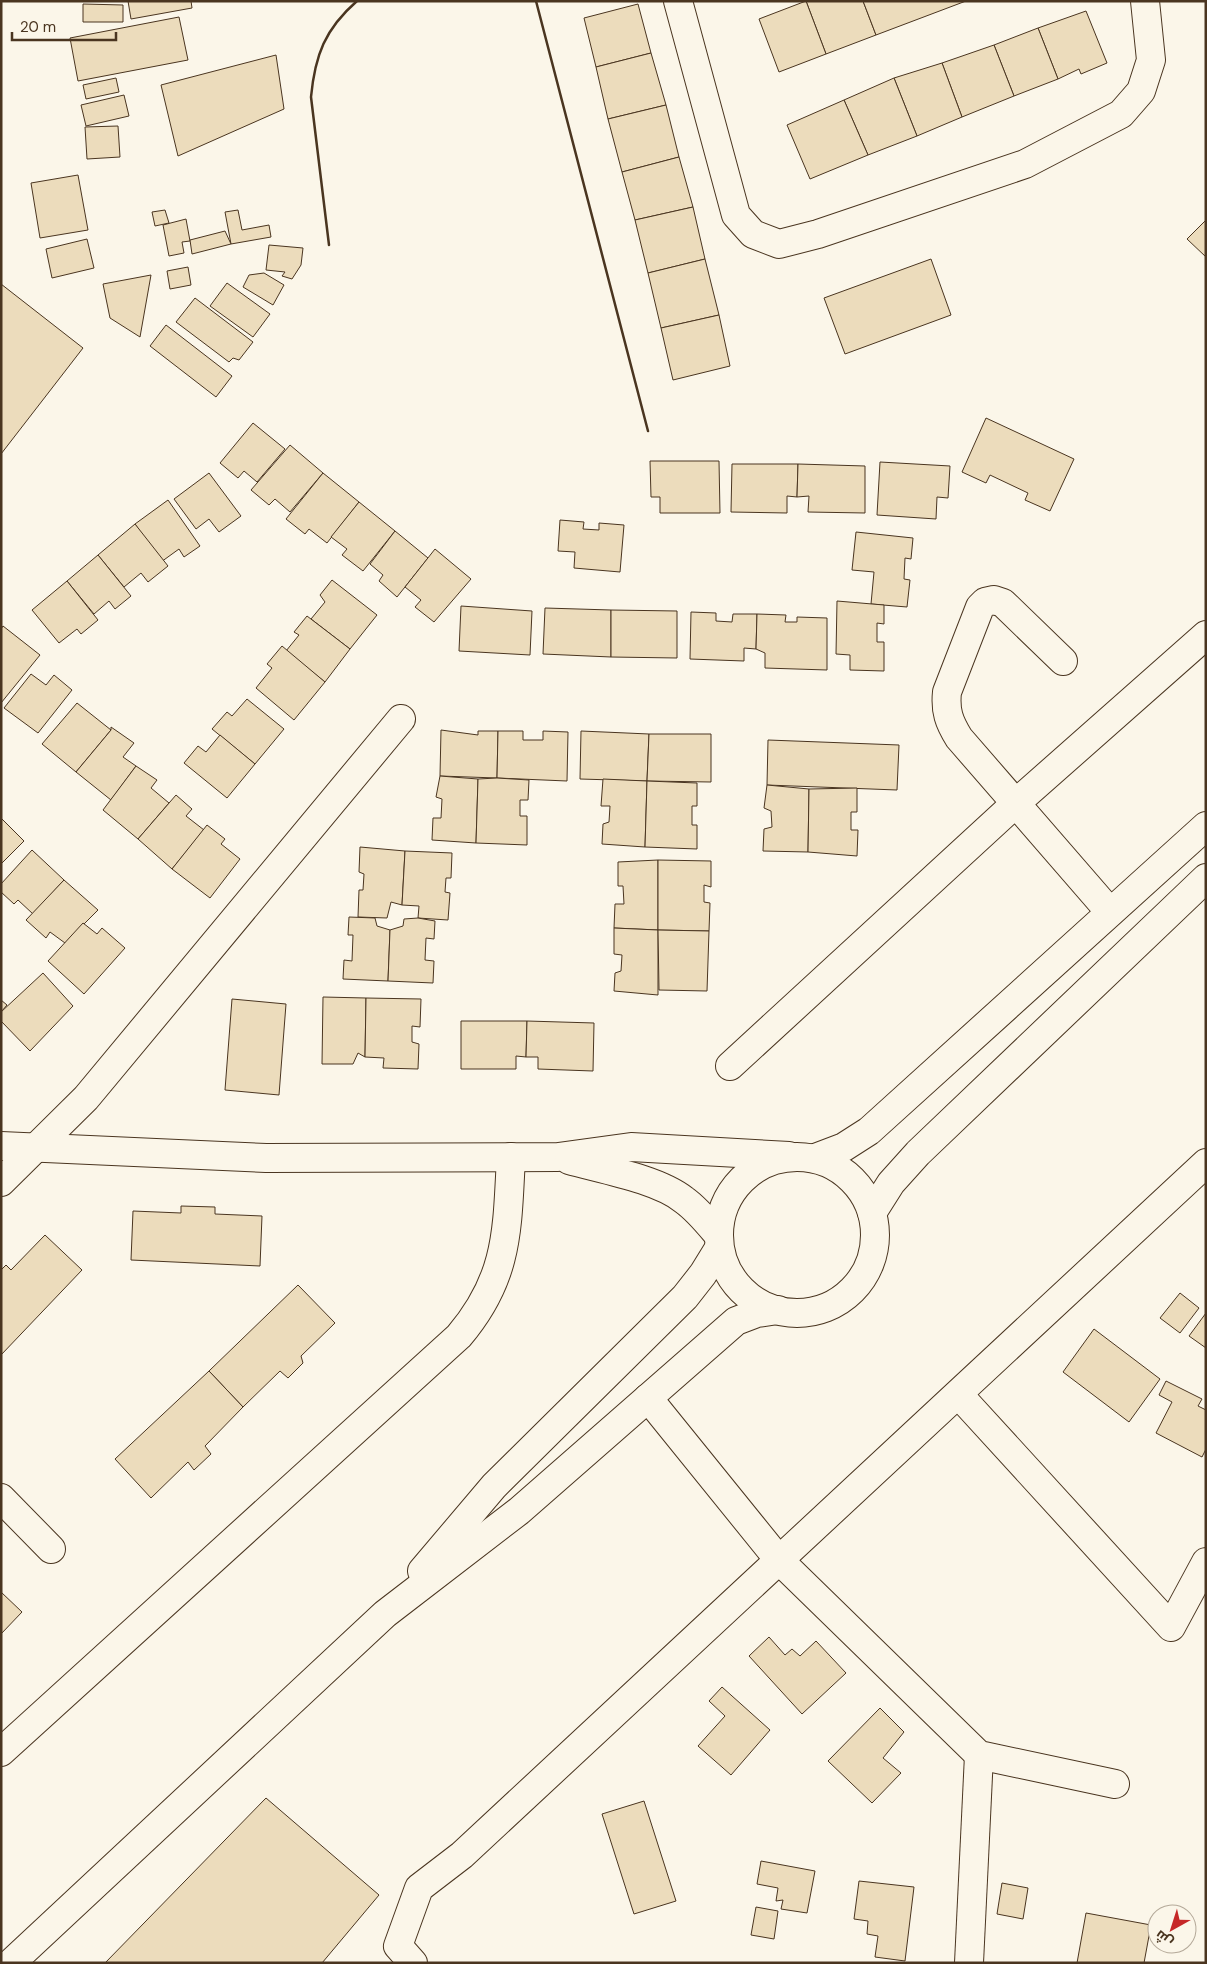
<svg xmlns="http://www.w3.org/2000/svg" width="1207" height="1964" font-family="'DM Sans',Cairo,sans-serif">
<rect width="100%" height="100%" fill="#fbf6e9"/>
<!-- building -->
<g fill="#ecdcbc" stroke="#4a3520">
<polygon points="128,1 191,1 192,8 131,19"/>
<polygon points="806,1 863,1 876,35 826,54"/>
<polygon points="806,1 826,54 779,72 759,19"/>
<polygon points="863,1 966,1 876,35"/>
<polygon points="83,4 123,5 123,22 83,22"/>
<polygon points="638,4 651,53 596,67 584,18"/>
<polygon points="1086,11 1107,63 1081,74 1079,69 1058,79 1038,28"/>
<polygon points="179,17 188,60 78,81 70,38"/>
<polygon points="1038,28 1058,79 1014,96 994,45"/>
<polygon points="994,45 1014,96 962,117 942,63"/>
<polygon points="651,53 666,105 608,119 596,67"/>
<polygon points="276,55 284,109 178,156 161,85"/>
<polygon points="942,63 962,117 917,136 894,78"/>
<polygon points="116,78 119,92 86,99 83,85"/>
<polygon points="894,78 917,136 868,155 844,100"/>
<polygon points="124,95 129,116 86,126 81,105"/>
<polygon points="844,100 868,155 810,179 787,125"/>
<polygon points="666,105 679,157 622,172 608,119"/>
<polygon points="118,126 120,157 87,159 85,127"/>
<polygon points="679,157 693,207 635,220 622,172"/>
<polygon points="78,175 88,230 40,238 31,183"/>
<polygon points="693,207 705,259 648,273 635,220"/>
<polygon points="165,210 169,223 155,226 152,212"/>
<polygon points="238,210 242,230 269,225 271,237 231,244 225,212"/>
<polygon points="186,219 190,241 182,242 184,253 169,256 163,225"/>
<polygon points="1206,220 1206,257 1187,239"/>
<polygon points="225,231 231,244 192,254 190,240"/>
<polygon points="87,239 94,268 52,278 46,249"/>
<polygon points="269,245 303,248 301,265 292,279 282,276 285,272 266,270"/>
<polygon points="705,259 719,315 661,328 648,273"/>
<polygon points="931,259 951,315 845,354 824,298"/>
<polygon points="188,267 191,285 170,289 167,271"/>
<polygon points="264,273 284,285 273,305 243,287 249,275"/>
<polygon points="151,275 140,337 110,318 103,284"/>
<polygon points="227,283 270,314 253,337 210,306"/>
<polygon points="1,284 83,348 1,454"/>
<polygon points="195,298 253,342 239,360 233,358 229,362 176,322"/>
<polygon points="719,315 730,366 673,380 661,328"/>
<polygon points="166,325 232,376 216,397 150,346"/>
<polygon points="986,418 1074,459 1050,511 1025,500 1028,493 990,475 986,483 962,472"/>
<polygon points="253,423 285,449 257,482 244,471 238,478 220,463"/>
<polygon points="290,445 323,473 290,512 275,499 269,505 251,490"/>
<polygon points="650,461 719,461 720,513 660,513 660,497 651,497"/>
<polygon points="880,462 950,466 948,498 937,497 936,519 877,515"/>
<polygon points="732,464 798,464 797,497 787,496 787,513 731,512"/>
<polygon points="798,464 865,466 865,513 808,512 809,496 797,497"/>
<polygon points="209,473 241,516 219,532 209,519 196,529 174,499"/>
<polygon points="323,473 359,502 327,543 309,529 305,534 286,519"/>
<polygon points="168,500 200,546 184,557 179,549 161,562 135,524"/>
<polygon points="359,502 395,531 363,571 342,555 347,549 331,537"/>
<polygon points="560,520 584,522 583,529 599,530 599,523 624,525 620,572 574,568 575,552 558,551"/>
<polygon points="135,524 168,566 148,582 141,573 124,587 98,555"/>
<polygon points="395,531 428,558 397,597 379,581 383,575 370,564"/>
<polygon points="856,532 913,538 911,559 905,558 904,579 910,580 907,607 871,604 874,572 852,570"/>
<polygon points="435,549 471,579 434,622 415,607 421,600 405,587"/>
<polygon points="98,555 131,596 115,609 109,601 94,614 67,581"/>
<polygon points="332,580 377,615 350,649 311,619 325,602 320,595"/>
<polygon points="67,581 98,620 81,634 77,629 59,643 32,610"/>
<polygon points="837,601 884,605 884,624 877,623 877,642 884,642 884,671 850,670 850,655 836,654"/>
<polygon points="461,606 532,611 530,655 459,651"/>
<polygon points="545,608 611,610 611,657 543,654"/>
<polygon points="611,610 677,611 677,658 611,657"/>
<polygon points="691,612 716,613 716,621 732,622 733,614 757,614 756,649 744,648 744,661 690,659"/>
<polygon points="757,614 786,615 785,622 797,622 797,617 827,618 827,670 765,668 765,653 756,649"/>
<polygon points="307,616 350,649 325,682 286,651 299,635 294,632"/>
<polygon points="3,626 40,655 1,703 1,629"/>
<polygon points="282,646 325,682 294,720 256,688 272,668 267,664"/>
<polygon points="31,674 46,685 54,675 72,690 38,733 4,708"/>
<polygon points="247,699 284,729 255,764 212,729 227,712 232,716"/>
<polygon points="77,703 111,730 76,772 42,744"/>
<polygon points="111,727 134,743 123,757 136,766 111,800 76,772 111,730"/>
<polygon points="441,730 478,735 478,731 498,731 497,778 440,776"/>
<polygon points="498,731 523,731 523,740 543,740 543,731 568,732 567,781 497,778"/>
<polygon points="581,731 649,734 647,781 580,779"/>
<polygon points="649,734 711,734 711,782 647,781"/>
<polygon points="220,735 255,764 227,798 184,763 198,746 206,752"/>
<polygon points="768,740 899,745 897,790 767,785"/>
<polygon points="136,766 157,780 151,788 169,803 138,839 103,810"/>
<polygon points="440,776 478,779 476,843 432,840 433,818 441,818 442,799 436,797"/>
<polygon points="497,778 529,780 528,800 520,800 520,816 527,816 527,845 476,843 478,779"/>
<polygon points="603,779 647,781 645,847 602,844 603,824 609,822 610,806 601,806"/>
<polygon points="647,781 697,783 697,806 692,806 692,825 697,825 697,849 645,847"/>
<polygon points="767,785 809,789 808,852 763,851 764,829 772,827 771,811 764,808"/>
<polygon points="857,788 857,812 851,812 851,830 858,830 857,856 808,852 809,789"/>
<polygon points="176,795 192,809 186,816 204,830 172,869 138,839"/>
<polygon points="1,818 24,841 1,864"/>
<polygon points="207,825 225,839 221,844 240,859 210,898 172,869"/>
<polygon points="360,847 405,851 402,905 391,902 387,918 358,917 359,890 363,890 364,874 359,872"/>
<polygon points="32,850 64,880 33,914 18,900 14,904 1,892 1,884"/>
<polygon points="405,851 452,853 451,878 446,878 445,892 450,893 448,920 418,918 419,906 402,905"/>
<polygon points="658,860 658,930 614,928 615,904 624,904 623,886 618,886 618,862"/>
<polygon points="658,860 711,861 711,887 704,885 704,902 710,903 709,931 658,930"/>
<polygon points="64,880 98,910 65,943 50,932 46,938 26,920"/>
<polygon points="349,917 375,918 377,926 390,930 388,981 343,979 344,960 352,961 353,935 348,935"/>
<polygon points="418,918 435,921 434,939 426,938 425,960 434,961 433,983 388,981 390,930 403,926 404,919"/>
<polygon points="83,923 97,934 102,928 125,948 84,994 48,961"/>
<polygon points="614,928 658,930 658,995 614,991 615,973 621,971 622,955 614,954"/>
<polygon points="658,930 709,931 707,991 659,990"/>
<polygon points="43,973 73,1006 30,1051 1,1021 1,1012"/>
<polygon points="323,997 366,998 365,1057 358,1053 353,1064 322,1064"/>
<polygon points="366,998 421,999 420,1027 412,1026 412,1042 419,1044 418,1069 383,1068 384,1058 365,1057"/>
<polygon points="232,999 286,1004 279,1095 225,1090"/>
<polygon points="1,1000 7,1005 1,1012"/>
<polygon points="461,1021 527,1021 526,1057 516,1056 516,1069 461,1069"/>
<polygon points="527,1021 594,1023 593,1071 538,1069 538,1057 526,1057"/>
<polygon points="181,1206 215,1207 215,1214 262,1216 260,1266 131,1260 133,1211 181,1213"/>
<polygon points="45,1235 82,1270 1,1355 1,1270 6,1265 11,1270"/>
<polygon points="298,1285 335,1323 301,1356 303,1363 288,1378 280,1371 243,1407 209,1371"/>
<polygon points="1180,1293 1199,1308 1180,1333 1160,1318"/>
<polygon points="1206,1313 1206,1348 1189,1336"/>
<polygon points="1094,1329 1160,1379 1129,1422 1063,1372"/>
<polygon points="209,1371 243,1407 205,1446 211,1454 194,1470 188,1462 151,1498 115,1459"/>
<polygon points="1166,1381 1202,1399 1198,1406 1206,1410 1206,1449 1202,1457 1156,1433 1172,1402 1159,1395"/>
<polygon points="1,1592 22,1612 1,1634"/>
<polygon points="769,1637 785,1655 792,1649 800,1656 816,1641 846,1673 802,1714 749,1656"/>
<polygon points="722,1687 770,1730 731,1775 698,1746 725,1716 709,1701"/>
<polygon points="880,1708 904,1732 883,1758 901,1773 872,1803 828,1761"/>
<polygon points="266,1798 379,1895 322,1963 105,1963"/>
<polygon points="644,1801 676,1901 634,1914 602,1814"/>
<polygon points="761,1861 815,1871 807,1913 781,1909 783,1900 776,1901 778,1888 757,1884"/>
<polygon points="859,1881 914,1887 905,1961 875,1957 878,1936 867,1934 868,1921 854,1919"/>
<polygon points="1002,1883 1028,1888 1023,1919 997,1914"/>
<polygon points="756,1907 778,1911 774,1939 751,1935"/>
<polygon points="1086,1913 1151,1925 1144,1963 1077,1963"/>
</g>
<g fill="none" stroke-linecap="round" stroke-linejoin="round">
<defs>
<g id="street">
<polyline points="678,1 736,215 753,234 779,244 818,234 1025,164 1121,114 1141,91 1151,60 1145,1"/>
<path d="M1063,661L1003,603L994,600L985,602L980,607L947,692C945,711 949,722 959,738L1110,912"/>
<polyline points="730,1066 1016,803 1206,635"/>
<polyline points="1,1182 86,1098 401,719"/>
<polyline points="959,1395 1171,1627 1206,1562"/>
<polyline points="648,1398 779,1560 979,1755 1115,1784"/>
<polyline points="1,1498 51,1549"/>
<polyline points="422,1571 494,1486 685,1297 703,1274 719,1248"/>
<path d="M1,1752L459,1336C509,1277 507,1230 511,1157"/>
<polyline points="11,1963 385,1614 519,1511 736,1321 757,1313 778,1310"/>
<polyline points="413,1963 398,1946 419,1888 462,1855 1206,1163"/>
<polyline points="969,1963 979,1755"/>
</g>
<g id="primary">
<polyline points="1,1146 266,1158 558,1157 631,1147 789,1156"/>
<circle cx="797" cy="1235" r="78"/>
<polyline points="815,1158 844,1147 869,1131 1206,826"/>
<path d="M569,1160C601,1169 658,1179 684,1200C698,1210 708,1223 719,1236"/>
<polyline points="872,1213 891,1183 918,1153 1206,878"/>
</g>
</defs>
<!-- street casing -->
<use href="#street" stroke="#4a3520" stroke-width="30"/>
<!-- primary casing -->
<use href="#primary" stroke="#4a3520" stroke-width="30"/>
<!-- street -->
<use href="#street" stroke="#fbf6e9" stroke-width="28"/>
<!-- primary -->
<use href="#primary" stroke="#fbf6e9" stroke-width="28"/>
<!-- wall -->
<g stroke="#4a3520" stroke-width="2.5">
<polyline points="536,1 648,431"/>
<path d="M329,245L311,97C315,55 325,29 357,1"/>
</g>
</g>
<!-- border -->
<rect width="1207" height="1964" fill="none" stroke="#4a3520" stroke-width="5"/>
<!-- north arrow -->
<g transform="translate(1172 1929) rotate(219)"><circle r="24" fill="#fbf6e9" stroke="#b4a999"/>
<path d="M0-4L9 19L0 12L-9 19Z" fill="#c62828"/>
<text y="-8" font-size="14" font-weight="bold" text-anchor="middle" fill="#4a3520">ش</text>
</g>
<!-- scale -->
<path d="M12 32v8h104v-8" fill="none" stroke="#4a3520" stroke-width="2.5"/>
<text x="20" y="32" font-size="15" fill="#4a3520" stroke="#fbf6e9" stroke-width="4" paint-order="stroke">20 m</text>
</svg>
